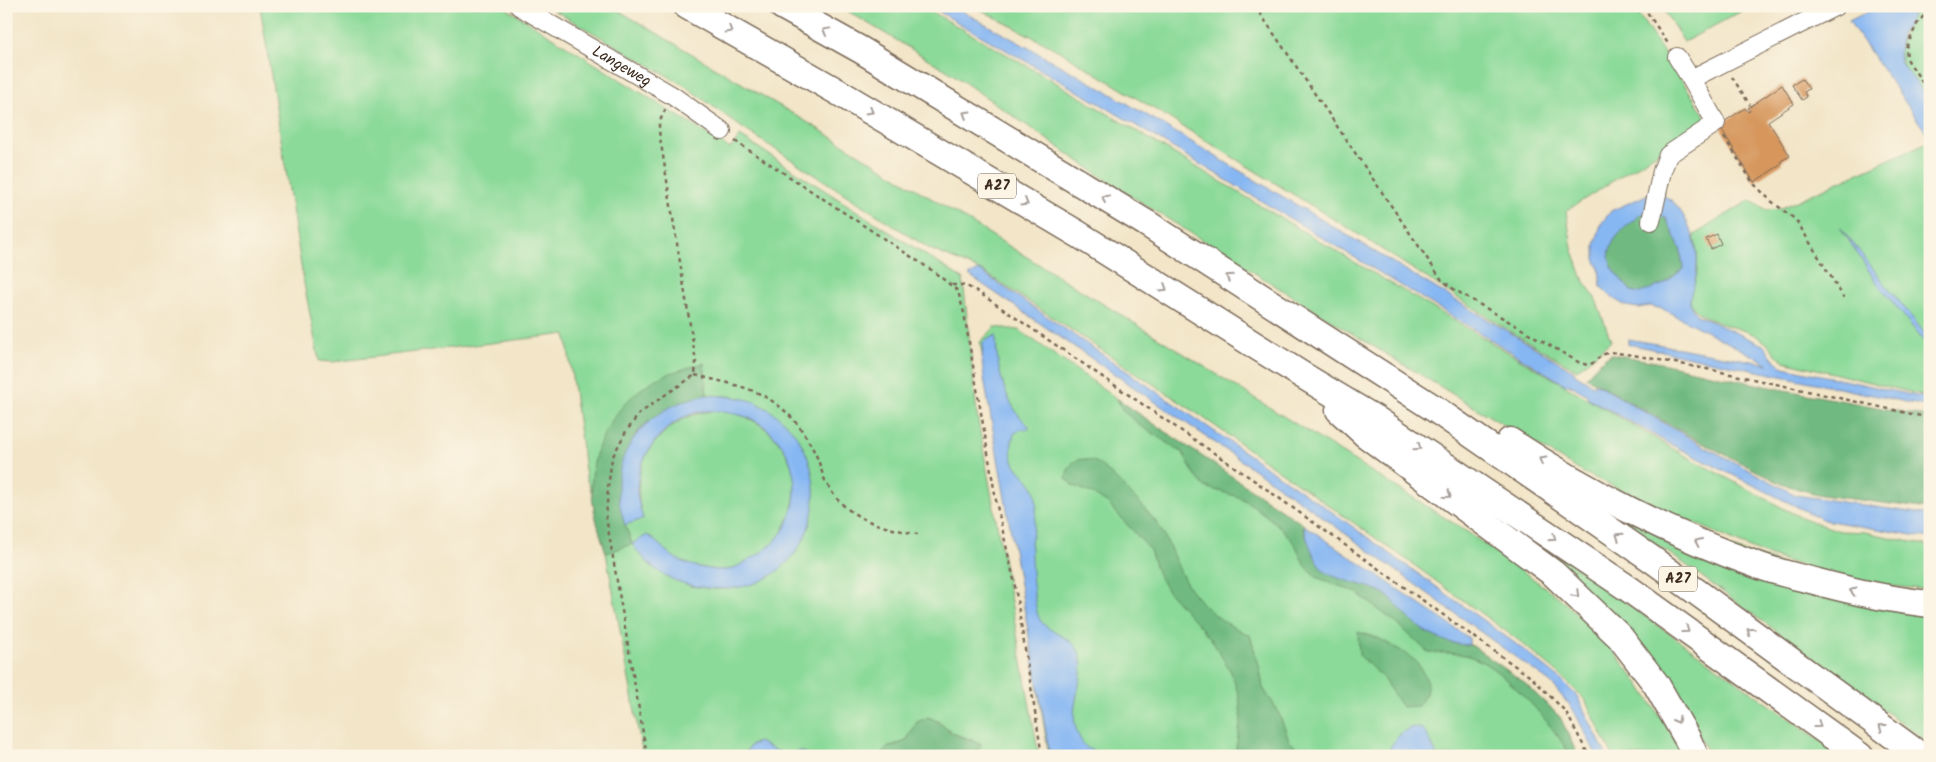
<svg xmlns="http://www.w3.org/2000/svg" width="1936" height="762" font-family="Kalam,sans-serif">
<rect width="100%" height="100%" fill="#fcf5e5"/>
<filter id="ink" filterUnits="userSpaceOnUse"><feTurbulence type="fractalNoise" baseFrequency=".02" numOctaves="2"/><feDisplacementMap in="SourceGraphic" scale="10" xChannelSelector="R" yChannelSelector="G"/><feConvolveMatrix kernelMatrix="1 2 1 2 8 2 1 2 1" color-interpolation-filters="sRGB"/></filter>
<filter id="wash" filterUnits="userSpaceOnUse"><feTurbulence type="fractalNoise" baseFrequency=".0096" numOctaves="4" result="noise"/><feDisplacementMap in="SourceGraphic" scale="20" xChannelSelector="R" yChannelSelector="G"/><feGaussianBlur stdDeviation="1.12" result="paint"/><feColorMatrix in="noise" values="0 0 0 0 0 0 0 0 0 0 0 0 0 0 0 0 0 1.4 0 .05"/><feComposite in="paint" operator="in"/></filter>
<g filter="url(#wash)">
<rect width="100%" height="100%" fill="#f2e5c8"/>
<!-- green -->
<g fill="#8bda99" stroke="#63825c">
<path d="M260,6H503L729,148H731L740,136L963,279L977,415L1039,756H971L977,752L973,740L954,734L939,721L917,722L906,741L902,744H895L882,754L883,756H811L800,751C785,757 773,750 759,742L751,745L743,756H643L606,553L632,544L625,525L643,519C635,492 636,463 656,441C720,366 833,446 782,532C775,544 763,553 751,559C745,562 740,566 734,568C719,573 697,568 682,562C670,557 659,545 650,536L632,544L652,567L690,586L715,589H722L764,579L781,568L796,552L800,442L787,426L775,414L750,401L728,396L707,395L704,363L592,482V493L586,477L566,334L332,362L319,361L303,278Z"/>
<polygon points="547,6 611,6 812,125 1178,350 1466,531 1560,598 1607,643 1639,684 1673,737 1683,756 1613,756 1585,700 1559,674 1518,640 1404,558 1195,412 984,272 930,249 744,129 685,86"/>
<polygon points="839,6 922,6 1055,82 1351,260 1682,454 1794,514 1816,523 1840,531 1865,532 1930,546 1930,590 1854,582 1761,553 1582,472 1348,331 1112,184 948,71"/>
<polygon points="974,6 1633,6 1708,120 1566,211 1572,248 1582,277 1596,300 1611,341 1577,370 1513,333 1353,231 1063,53"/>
<polygon points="1661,6 1751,6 1684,42"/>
<path d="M1902,6H1930V100C1902,65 1888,61 1912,16L1910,10Z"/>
<path d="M1930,141L1928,164L1930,167V397L1784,361C1775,356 1772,347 1765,342C1760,337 1751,333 1745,331C1730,326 1692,318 1690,300C1689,293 1694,284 1696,278C1699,264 1697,249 1694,235L1750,200L1765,210L1779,209Z"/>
<polygon points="995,327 1019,330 1522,681 1560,717 1578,756 1049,756 980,342"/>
<polygon points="1483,504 1570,563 1842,756 1710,756 1669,678 1628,630"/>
<polygon points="1602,507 1930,611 1930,744 1682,562"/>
</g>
<!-- forest -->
<g fill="#70ba81" stroke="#567250">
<path d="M1641,214L1654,215L1666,218L1681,251L1683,269L1664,284L1640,294L1631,291C1626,285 1611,269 1610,262C1605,241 1627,226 1641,214Z"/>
<polygon points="1612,354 1656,362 1774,388 1930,417 1930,509 1821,495 1784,485 1693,438 1586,377 1604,358"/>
<path d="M704,363L707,395C692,398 681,405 668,412C661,415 653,418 647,423C639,428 633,439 629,447C611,481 619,510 632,544L606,553C600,533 593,513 592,493C588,449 616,402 653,381C668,372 688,368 704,363Z"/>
<path d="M1117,399L1304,525L1303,530L1323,570L1383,592L1427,633L1453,643L1473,646L1522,681L1560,717L1578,756H1570C1556,727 1504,669 1474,658C1460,652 1443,653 1429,653L1400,626L1357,593L1316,577L1304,564L1295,544L1280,527L1254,506L1239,497L1205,487L1194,474L1183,453L1141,426L1123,411Z"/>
<path d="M1081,459C1086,460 1092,460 1096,462C1110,471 1151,513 1160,528C1173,549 1178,575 1195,595C1209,613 1228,626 1250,635L1260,669L1263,688L1277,709L1290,742L1300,750L1303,756H1237L1236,748L1241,718L1239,696L1231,672L1211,639L1167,590L1157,572L1150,550L1135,533L1108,504L1093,494L1072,485L1066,478C1068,468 1071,461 1081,459Z"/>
<polygon points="1358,632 1378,638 1400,650 1417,662 1428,682 1426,694 1418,706 1402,707 1382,677 1359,655"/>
<path d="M928,717C940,721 943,727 953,733C961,738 971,739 980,744L981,747L971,756H883L882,752L886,748L906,741L917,722Z"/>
</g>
<!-- water -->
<g fill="#87b7f3" stroke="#617088" fill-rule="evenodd">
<polygon points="929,6 953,6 1108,92 1574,371 1575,374 1593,385 1597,384 1700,444 1796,495 1930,515 1930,538 1824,520 1668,443 1588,398 1587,395 1569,384 1566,385 1102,105"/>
<path d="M1879,6C1890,6 1907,3 1912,16L1901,35L1899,52L1900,62L1930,100V138L1849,21Z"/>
<path d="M1653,192C1659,194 1666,196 1671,200C1674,202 1676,206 1679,209C1693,229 1700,251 1696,275C1694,292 1683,300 1697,315L1763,345C1770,352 1775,364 1784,367L1930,399V407L1628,344V339L1769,364L1663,309L1650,306L1638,308L1626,306L1614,299L1601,287L1599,268L1595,259V245L1601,224L1611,211ZM1641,214L1654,215L1666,218L1681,251L1683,269L1664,284L1640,293L1631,291C1626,285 1611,269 1610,262C1605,241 1627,226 1641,214Z"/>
<polygon points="1840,227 1930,340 1930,349 1875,280"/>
<polygon points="979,270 1335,514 1516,644 1559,678 1577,696 1607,756 1597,756 1574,711 1551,683 1299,500 969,275"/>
<path d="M996,335C996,366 1004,405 1029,426L1028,429H1021L1014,434C1002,474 1034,471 1036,498C1038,513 1033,527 1031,543C1030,556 1034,607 1039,618C1048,635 1075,636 1080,655C1088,683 1059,716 1086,747C1089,750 1096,751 1100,753V756H1050L984,378L982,361L983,342Z"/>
<path d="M707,395C722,396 737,396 752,401C855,444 823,602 708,588C673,584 653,573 632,544L647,535C660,543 669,557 683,562C695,567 711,570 724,570C732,570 738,566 745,562C766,551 783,538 791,514C797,496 796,477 789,459C784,446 777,438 767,429C756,419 743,415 729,413C719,411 709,410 699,412C665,420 638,454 637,490C637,499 641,510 643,519L625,525C622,514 618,502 618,491C616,439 659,403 707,395Z"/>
<path d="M1304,525L1469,638V645C1444,644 1422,633 1405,614C1398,607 1390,596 1380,591C1366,585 1332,579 1323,570C1316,563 1303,533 1304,525Z"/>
<path d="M1413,727L1423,729L1431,742L1437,756H1386C1393,742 1398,732 1413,727Z"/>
<path d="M759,742C773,750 785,757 800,751L811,756H743L751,745Z"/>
</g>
<g id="blocks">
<!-- building -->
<g fill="#d6965b">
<polygon points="1802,79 1809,89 1804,92 1807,97 1802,100 1792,85"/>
<polygon points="1782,85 1794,104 1768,121 1790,156 1781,161 1782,164 1754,182 1719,125 1745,108 1748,112 1750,111 1748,108"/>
<polygon points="1717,234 1721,244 1711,249 1706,239"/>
</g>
</g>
</g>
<g filter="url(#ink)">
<use href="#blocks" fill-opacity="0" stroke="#7b6b5a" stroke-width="1"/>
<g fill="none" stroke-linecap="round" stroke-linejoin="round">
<defs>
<g id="minor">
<path id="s1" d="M519,6L673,96L722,131"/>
<polyline points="1677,57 1691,79 1836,6"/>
<polyline points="1651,221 1662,171 1668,155 1716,123 1691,79"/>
</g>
<g id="highway">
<polyline points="687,6 838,92 1078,234 1302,375 1377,420 1629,589 1860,756"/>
<polyline points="782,6 861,50 1146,223 1432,407 1653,560 1921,756"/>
<polyline points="1339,410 1365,434 1554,574 1620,637 1656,684 1688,740 1695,756"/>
<path d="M1510,441C1586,491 1674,536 1760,566C1779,573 1799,577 1818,582C1855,592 1892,600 1930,604"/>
</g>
</defs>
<!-- minor casing -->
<use href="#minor" stroke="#7b6b5a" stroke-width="20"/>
<!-- highway casing -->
<use href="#highway" stroke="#7b6b5a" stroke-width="29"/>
<!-- path -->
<g stroke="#7b6b5a" stroke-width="2.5" stroke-dasharray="4 4" stroke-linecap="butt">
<polyline points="1255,6 1435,270 1442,280 1455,290 1580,363 1588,365 1593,363 1602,355 1610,352 1633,355 1712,370 1930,418"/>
<polyline points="1643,6 1669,45"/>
<polyline points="1930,12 1926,13 1917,24 1906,48 1907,59 1930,94"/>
<polyline points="1732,77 1750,105"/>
<polyline points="1724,137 1753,183 1771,201 1796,220 1844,298"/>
<polyline points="735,141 933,271 958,291 964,313 997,506 1014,580 1042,756"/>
<polyline points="952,285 964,285 975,290 1255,481 1532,678 1566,712 1589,756"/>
<path d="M695,375C733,385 763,387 792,418C801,428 809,441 815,453C819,461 821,470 824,478C842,518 878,527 918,534"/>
<polyline points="647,756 606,517 608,488 612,458 625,433 639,414 662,397 695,375 696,362 659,131 659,123 666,108"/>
<polyline points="1522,756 1524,756"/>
</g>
<!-- minor -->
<use href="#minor" stroke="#fff" stroke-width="18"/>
<!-- highway -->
<use href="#highway" stroke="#fff" stroke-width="26"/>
</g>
<!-- one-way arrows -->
<defs><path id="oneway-chevron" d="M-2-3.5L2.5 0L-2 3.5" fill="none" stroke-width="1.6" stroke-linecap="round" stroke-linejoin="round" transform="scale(1.25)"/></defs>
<g stroke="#a79f9a">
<use href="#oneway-chevron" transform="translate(729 30) rotate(30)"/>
<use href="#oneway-chevron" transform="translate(826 31) rotate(-151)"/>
<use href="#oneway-chevron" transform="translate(870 111) rotate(31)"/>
<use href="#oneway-chevron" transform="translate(966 114) rotate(-149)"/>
<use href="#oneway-chevron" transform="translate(1105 198) rotate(-149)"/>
<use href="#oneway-chevron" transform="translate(1025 203) rotate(31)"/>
<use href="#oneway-chevron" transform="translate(1229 277) rotate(-147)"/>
<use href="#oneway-chevron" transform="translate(1164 288) rotate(32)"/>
<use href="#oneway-chevron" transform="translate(1418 447) rotate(34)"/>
<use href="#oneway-chevron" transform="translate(1542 460) rotate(-149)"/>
<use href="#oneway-chevron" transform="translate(1448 495) rotate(36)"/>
<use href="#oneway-chevron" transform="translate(1619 536) rotate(-145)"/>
<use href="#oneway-chevron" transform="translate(1553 538) rotate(34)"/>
<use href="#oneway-chevron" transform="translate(1698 542) rotate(-155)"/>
<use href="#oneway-chevron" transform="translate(1853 591) rotate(-167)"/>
<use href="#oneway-chevron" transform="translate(1576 594) rotate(44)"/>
<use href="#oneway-chevron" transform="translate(1686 630) rotate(36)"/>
<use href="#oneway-chevron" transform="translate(1750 631) rotate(-144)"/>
<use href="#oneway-chevron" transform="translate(1677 720) rotate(60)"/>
<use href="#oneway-chevron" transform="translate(1818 725) rotate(36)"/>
<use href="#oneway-chevron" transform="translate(1882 727) rotate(-144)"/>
</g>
</g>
<g text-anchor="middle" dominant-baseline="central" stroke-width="4" stroke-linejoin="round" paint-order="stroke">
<!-- shield labels -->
<g fill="#fcf5e5" stroke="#75675a" stroke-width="1">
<rect x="978" y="173.5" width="38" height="25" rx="4"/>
<rect x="1659" y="566.5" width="38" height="25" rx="4"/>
</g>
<g font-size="15" font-weight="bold" fill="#3b2a1e">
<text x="997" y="186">A27</text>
<text x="1678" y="579">A27</text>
</g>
<!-- street labels -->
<g font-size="16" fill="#3b2a1e" stroke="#fcf5e5">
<text stroke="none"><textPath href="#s1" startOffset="119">Langeweg</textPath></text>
</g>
</g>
<!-- margin -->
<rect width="1936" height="762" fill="none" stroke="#fcf5e5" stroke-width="25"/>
</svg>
